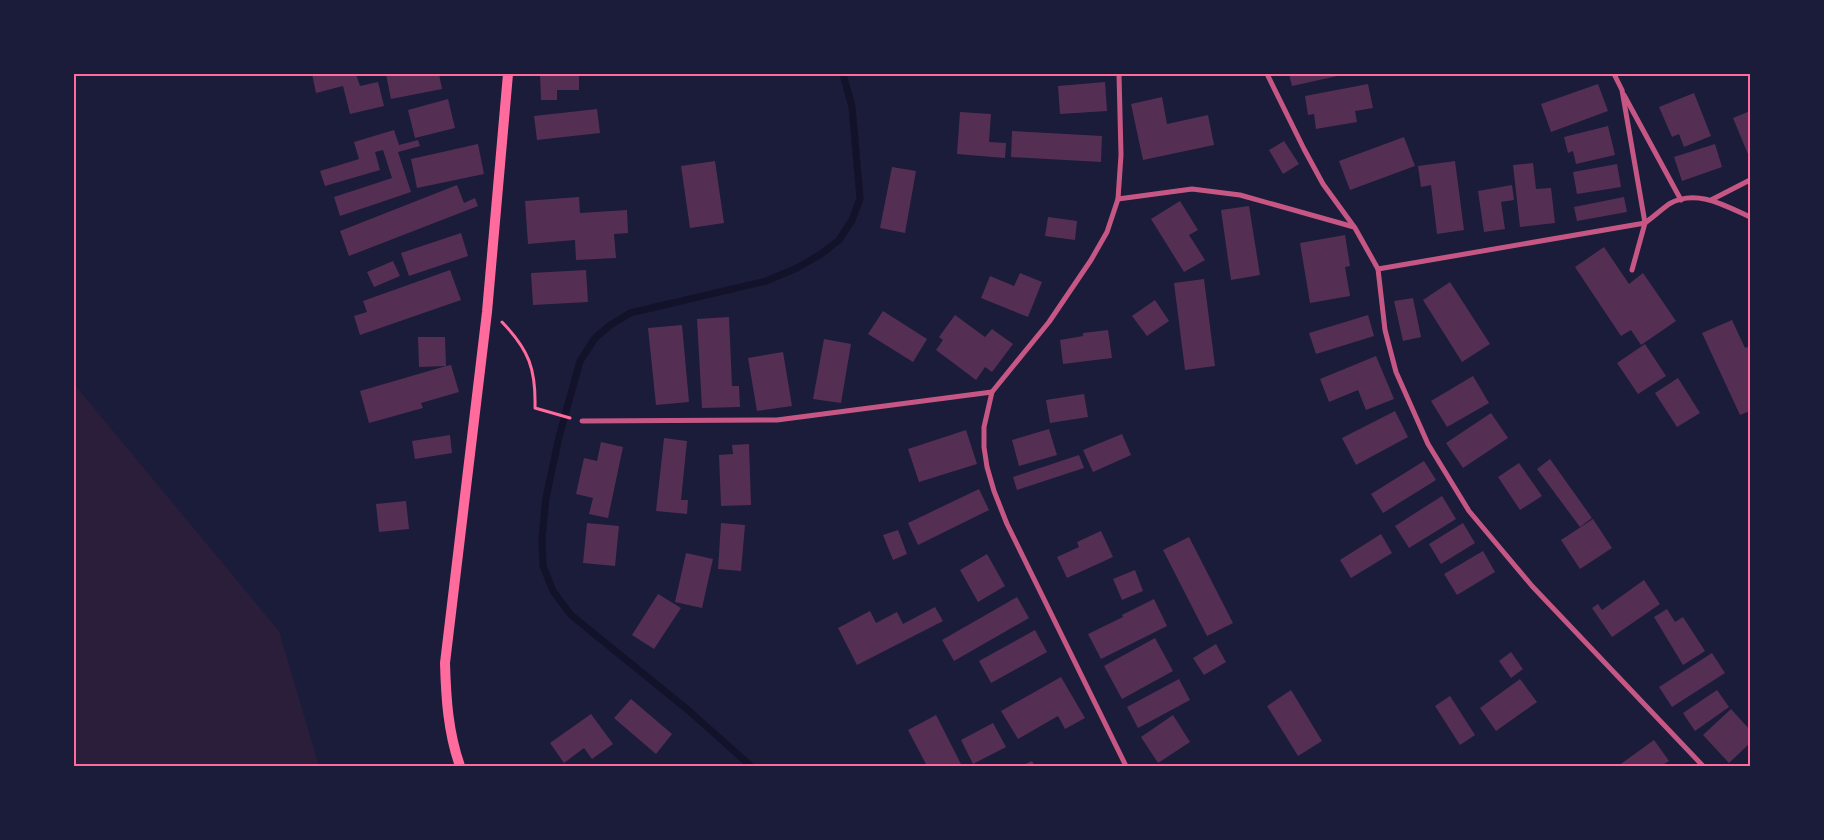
<svg xmlns="http://www.w3.org/2000/svg" width="1824" height="840" font-family="'Public Sans',sans-serif">
<rect width="100%" height="100%" fill="#1b1b3a"/>
<!-- green -->
<polygon fill="#2a1e3b" points="74,384 279,631 319,766 74,766"/>
<g fill="none" stroke-linecap="round" stroke-linejoin="round">
<!-- stream -->
<polyline stroke="#12122b" stroke-width="7" points="751,766 688,710 571,615 553,591 543,566 542,537 546,498 559,437 580,361 595,338 609,326 630,313 766,281 797,268 821,254 839,240 852,220 860,199 852,107 843,74"/>
</g>
<!-- building -->
<g fill="#542f53">
<polygon points="312,74 356,74 360,86 378,82 384,106 350,114 343,86 316,93"/>
<polygon points="386,74 439,74 442,89 391,99"/>
<polygon points="540,74 579,74 579,90 557,90 557,100 541,100"/>
<polygon points="1289,74 1342,74 1342,75 1292,86"/>
<polygon points="1105,82 1107,111 1060,114 1058,86"/>
<polygon points="1368,84 1373,108 1355,111 1357,122 1316,129 1314,114 1308,115 1305,96"/>
<polygon points="1598,84 1608,111 1551,132 1541,104"/>
<polygon points="1694,93 1711,136 1684,147 1679,134 1672,137 1659,107"/>
<polygon points="1162,97 1167,124 1208,115 1214,145 1143,160 1131,104"/>
<polygon points="448,99 455,128 415,138 408,110"/>
<polygon points="597,109 600,133 537,140 534,116"/>
<polygon points="1750,111 1750,159 1733,118"/>
<polygon points="960,112 991,114 989,142 1006,143 1005,158 957,154"/>
<polygon points="1608,126 1615,155 1576,164 1573,151 1568,153 1564,137"/>
<polygon points="394,130 399,145 418,140 420,146 398,152 411,192 340,216 334,197 392,178 383,150 375,152 380,170 325,186 320,171 359,159 354,142"/>
<polygon points="1012,131 1102,136 1101,162 1011,157"/>
<polygon points="1404,137 1415,166 1350,190 1339,161"/>
<polygon points="1284,141 1299,164 1283,174 1269,150"/>
<polygon points="478,144 484,174 417,188 411,159"/>
<polygon points="1715,144 1722,167 1682,181 1674,157"/>
<polygon points="715,161 724,223 690,228 681,166"/>
<polygon points="1455,161 1464,230 1437,234 1431,185 1421,187 1418,166"/>
<polygon points="1533,163 1536,189 1551,188 1555,223 1520,227 1513,165"/>
<polygon points="1617,164 1621,187 1577,194 1573,172"/>
<polygon points="892,167 916,171 905,233 880,228"/>
<polygon points="457,185 464,203 475,198 478,206 349,256 340,231"/>
<polygon points="1512,185 1514,200 1501,202 1505,229 1484,232 1478,191"/>
<polygon points="579,197 580,213 627,210 628,233 614,234 616,258 576,260 575,240 528,244 525,201"/>
<polygon points="1624,197 1627,212 1577,221 1574,207"/>
<polygon points="1180,201 1198,230 1189,235 1205,260 1184,272 1151,219"/>
<polygon points="1249,206 1260,275 1231,280 1221,210"/>
<polygon points="1048,217 1077,221 1075,240 1045,236"/>
<polygon points="461,233 468,256 409,276 401,253"/>
<polygon points="1345,235 1350,266 1345,267 1350,296 1310,303 1300,243"/>
<polygon points="1604,247 1629,284 1643,273 1676,321 1641,345 1631,330 1621,336 1575,267"/>
<polygon points="393,261 400,276 374,287 367,272"/>
<polygon points="450,270 461,300 360,335 354,316 367,312 363,301"/>
<polygon points="586,270 588,302 533,305 531,273"/>
<polygon points="1020,273 1042,282 1028,317 981,298 990,276 1014,286"/>
<polygon points="1204,279 1215,366 1185,370 1174,283"/>
<polygon points="1450,282 1490,344 1462,362 1423,300"/>
<polygon points="1413,298 1421,337 1403,341 1394,301"/>
<polygon points="1155,300 1169,321 1147,336 1132,316"/>
<polygon points="883,311 927,339 913,362 868,334"/>
<polygon points="955,315 985,337 992,329 1013,344 992,372 985,367 976,380 936,350 943,340 939,337"/>
<polygon points="1368,315 1374,336 1316,354 1309,333"/>
<polygon points="729,317 732,386 739,386 740,407 702,408 697,319"/>
<polygon points="1732,320 1745,348 1750,346 1750,411 1740,415 1702,333"/>
<polygon points="682,325 689,402 656,405 648,328"/>
<polygon points="1108,330 1112,358 1063,364 1060,340 1083,336 1083,333"/>
<polygon points="418,337 445,337 446,366 451,365 459,392 421,403 423,408 369,423 360,391 446,366 419,367"/>
<polygon points="824,339 851,344 841,403 813,399"/>
<polygon points="1645,344 1666,376 1638,394 1617,363"/>
<polygon points="783,352 792,406 757,411 748,358"/>
<polygon points="1376,356 1394,399 1366,410 1358,390 1329,402 1320,379"/>
<polygon points="1473,376 1489,403 1447,427 1431,401"/>
<polygon points="1678,378 1700,413 1677,427 1655,393"/>
<polygon points="1084,394 1088,417 1050,423 1046,400"/>
<polygon points="1395,411 1408,437 1356,465 1342,438"/>
<polygon points="1491,413 1508,438 1463,468 1446,443"/>
<polygon points="1049,429 1057,455 1019,466 1012,440"/>
<polygon points="966,430 977,464 919,482 908,449"/>
<polygon points="1122,434 1131,455 1093,472 1083,450"/>
<polygon points="450,435 452,453 415,459 412,441"/>
<polygon points="664,438 687,441 681,500 688,500 687,514 656,511"/>
<polygon points="601,442 623,447 608,518 589,514 593,498 576,494 584,458 597,461"/>
<polygon points="749,444 751,505 721,506 719,455 733,454 732,445"/>
<polygon points="1079,455 1084,468 1017,490 1013,477"/>
<polygon points="1550,459 1592,518 1580,527 1537,469"/>
<polygon points="1424,461 1436,480 1383,513 1371,494"/>
<polygon points="1519,463 1542,496 1520,510 1498,477"/>
<polygon points="979,489 989,510 918,545 908,523"/>
<polygon points="1442,496 1456,519 1409,548 1395,526"/>
<polygon points="406,501 409,529 379,532 376,504"/>
<polygon points="1593,519 1612,548 1580,569 1561,540"/>
<polygon points="587,523 619,526 615,566 583,563"/>
<polygon points="721,523 745,525 741,571 718,569"/>
<polygon points="1463,523 1475,543 1441,564 1429,544"/>
<polygon points="898,530 907,554 893,560 883,535"/>
<polygon points="1101,531 1113,557 1067,578 1057,557 1079,547 1077,542"/>
<polygon points="1381,534 1392,553 1351,578 1340,560"/>
<polygon points="1189,537 1233,623 1207,636 1163,550"/>
<polygon points="1483,551 1495,572 1457,595 1444,574"/>
<polygon points="686,553 713,559 702,608 675,602"/>
<polygon points="987,554 1005,586 978,602 960,570"/>
<polygon points="1135,570 1143,591 1122,600 1113,579"/>
<polygon points="1644,580 1660,604 1612,637 1592,608 1598,604 1602,610"/>
<polygon points="658,594 681,608 654,649 632,635"/>
<polygon points="1017,597 1029,618 954,661 942,640"/>
<polygon points="1154,599 1167,626 1101,659 1088,634 1123,617 1122,615"/>
<polygon points="935,607 943,621 857,665 838,628 870,611 876,623 897,612 903,624"/>
<polygon points="1667,609 1675,622 1683,617 1705,651 1683,665 1654,617"/>
<polygon points="1035,630 1047,652 991,683 979,661"/>
<polygon points="1155,638 1173,671 1122,699 1104,666"/>
<polygon points="1216,644 1226,662 1204,675 1193,658"/>
<polygon points="1511,652 1523,669 1511,678 1499,661"/>
<polygon points="1712,653 1725,673 1672,707 1659,687"/>
<polygon points="1061,677 1085,718 1065,729 1058,716 1018,739 1001,711"/>
<polygon points="1179,679 1190,700 1138,728 1127,707"/>
<polygon points="1520,679 1537,702 1496,731 1480,708"/>
<polygon points="1291,690 1322,741 1298,756 1267,706"/>
<polygon points="1717,690 1729,707 1695,731 1683,713"/>
<polygon points="1450,696 1475,735 1460,745 1435,706"/>
<polygon points="631,699 672,734 656,754 614,718"/>
<polygon points="1731,709 1750,730 1750,743 1729,763 1703,735"/>
<polygon points="591,714 613,744 592,759 584,748 564,763 550,743"/>
<polygon points="936,715 962,766 927,766 908,730"/>
<polygon points="1173,715 1190,742 1158,763 1141,737"/>
<polygon points="993,723 1006,747 973,764 961,740"/>
<polygon points="1654,740 1669,761 1661,766 1618,766"/>
<polygon points="1032,761 1035,766 1021,766"/>
</g>
<g fill="none" stroke-linecap="round" stroke-linejoin="round">
<!-- path -->
<path stroke="#ff6b9d" stroke-width="3" d="M502,322C529,350 536,369 535,408L570,418"/>
<!-- minor -->
<g stroke="#c65784" stroke-width="5">
<polyline points="1119,74 1121,155 1118,199 1107,232 1091,260 1049,322 992,392 984,427 984,447 987,467 994,491 1007,524 1126,766"/>
<polyline points="1267,74 1304,149 1323,184 1355,228 1378,269 1385,330 1396,372 1428,444 1469,511 1532,586 1703,766"/>
<polyline points="1614,74 1622,90 1645,223 1632,270"/>
<polyline points="1624,95 1681,200"/>
<polyline points="1118,199 1192,189 1240,195 1354,227"/>
<polyline points="1711,200 1750,180"/>
<path d="M1378,269L1645,223C1653,217 1661,210 1669,204C1696,188 1726,206 1750,217"/>
<polyline points="582,421 777,420 992,392"/>
</g>
<!-- secondary -->
<path stroke="#ff6b9d" stroke-width="10" d="M460,766C448,732 446,698 445,663L487,312L508,74"/>
</g>
<!-- border -->
<rect width="1824" height="840" fill="none" stroke="#1b1b3a" stroke-width="150"/>
<rect x="75" y="75" width="1674" height="690" fill="none" stroke="#ff6b9d" stroke-width="2"/>
</svg>
